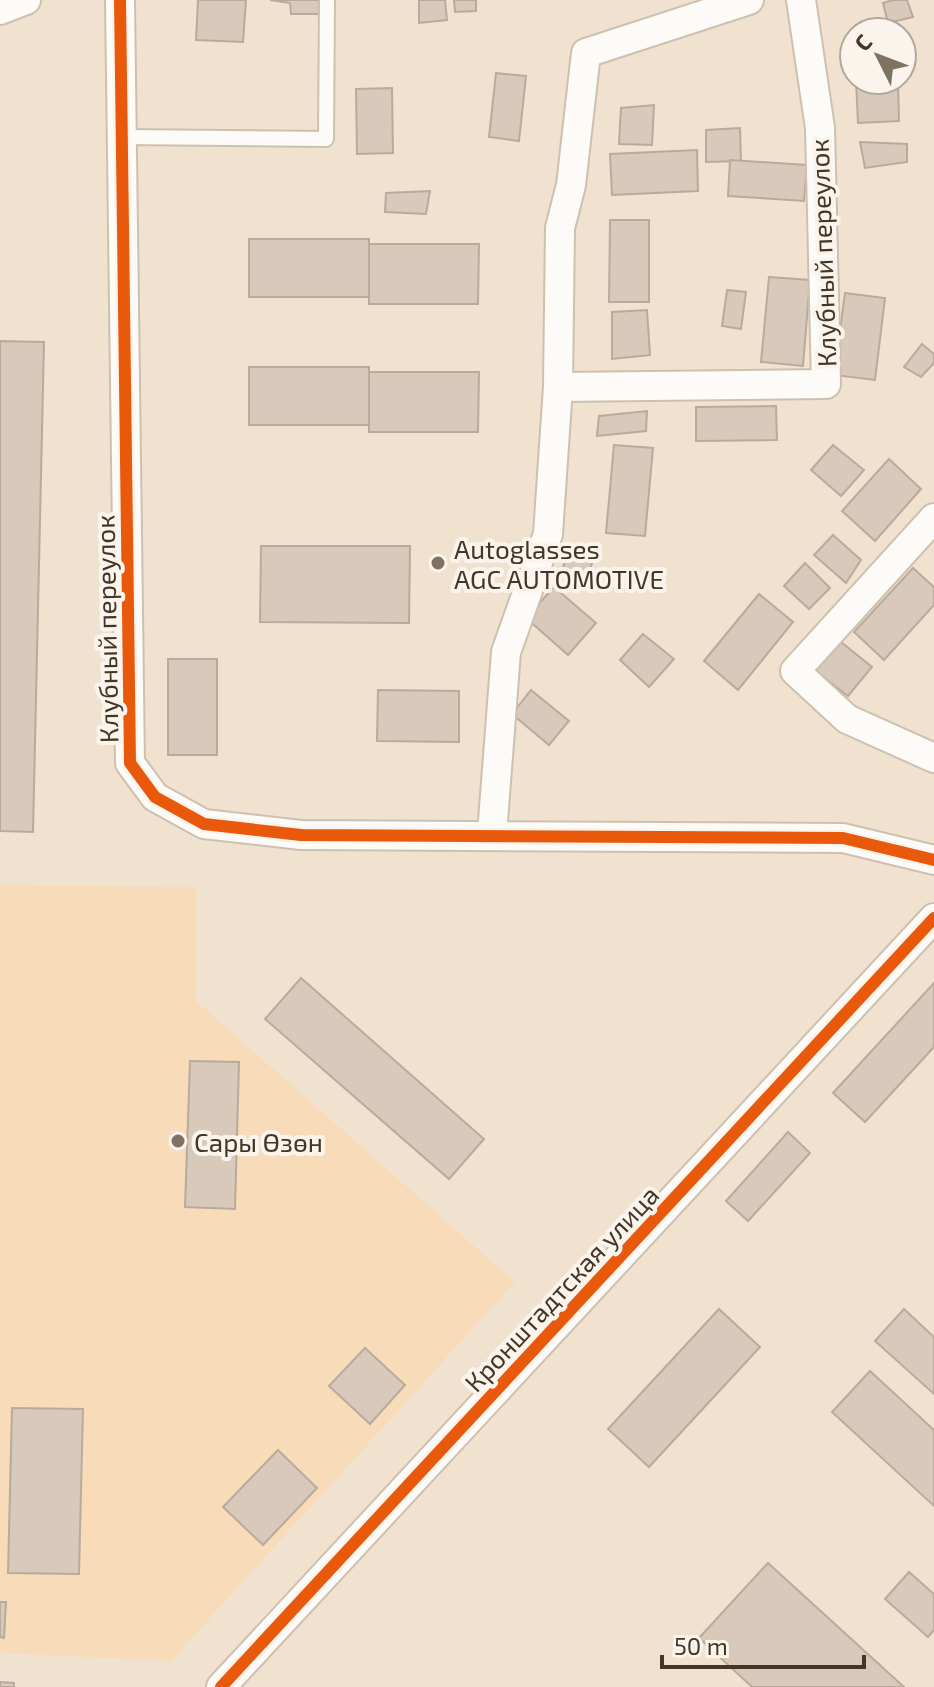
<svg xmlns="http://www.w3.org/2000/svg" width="934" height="1687" font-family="'Exo 2',sans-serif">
<rect width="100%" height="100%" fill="#f1e2d0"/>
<!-- built -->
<polygon fill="#f8dbb9" points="0,885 196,887 196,1001 515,1282 171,1661 0,1653"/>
<!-- building -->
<g fill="#d8c9bb" stroke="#b9aa9c" stroke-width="2">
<polygon points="198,0 246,0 243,42 196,40"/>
<polygon points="270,0 321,0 320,14 291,14 290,3"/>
<polygon points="419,0 445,0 447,20 419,23"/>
<polygon points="454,0 476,0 476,11 455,12"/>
<polygon points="893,0 907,0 913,17 888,23 883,3"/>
<polygon points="496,73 526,76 519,141 489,137"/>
<polygon points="856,80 898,80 899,121 858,123"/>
<polygon points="392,88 393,153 357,154 356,89"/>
<polygon points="654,105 652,145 619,144 621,108"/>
<polygon points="740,128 741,161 706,162 706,130"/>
<polygon points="860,142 907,144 907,162 865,168"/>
<polygon points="697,150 698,191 612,195 610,154"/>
<polygon points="730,160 807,165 804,201 728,196"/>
<polygon points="430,191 426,214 385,212 386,193"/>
<polygon points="610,220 649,220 649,302 609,302"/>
<rect x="249" y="239" width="120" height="58"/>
<polygon points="369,244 479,244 478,304 369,304"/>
<polygon points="769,277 810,280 803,366 761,362"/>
<polygon points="727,290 746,292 741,329 722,326"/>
<polygon points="845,293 885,298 875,380 834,375"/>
<polygon points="647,310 650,355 612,359 612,312"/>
<polygon points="0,341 44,342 33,832 0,831"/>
<polygon points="922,344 934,354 934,363 921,377 904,367"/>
<rect x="249" y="367" width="120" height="58"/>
<polygon points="369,372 479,372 478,432 369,432"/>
<polygon points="776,406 777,440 696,441 696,407"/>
<polygon points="647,411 646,431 597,436 599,416"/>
<polygon points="614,445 653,448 645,536 606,533"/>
<polygon points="833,445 864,470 841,496 811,470"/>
<polygon points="889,459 921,489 875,541 842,511"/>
<polygon points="833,535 861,560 846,583 814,555"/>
<polygon points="261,546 410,546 409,623 260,622"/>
<polygon points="569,546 594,551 589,578 563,568"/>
<polygon points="805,563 830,588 809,609 784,586"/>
<polygon points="913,568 934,587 934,605 884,660 854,632"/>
<polygon points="554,587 596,623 568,655 526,618"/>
<polygon points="759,594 793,622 738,690 704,661"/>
<polygon points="643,634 674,659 649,687 620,660"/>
<polygon points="841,642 872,667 848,696 815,671"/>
<rect x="168" y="659" width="49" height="96"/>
<polygon points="378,690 459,691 459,742 377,741"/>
<polygon points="531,690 569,721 549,745 512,714"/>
<polygon points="301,978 484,1139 449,1179 265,1019"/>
<polygon points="934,983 934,1047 865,1122 833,1093"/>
<polygon points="190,1061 239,1062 235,1209 185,1207"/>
<polygon points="788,1132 810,1153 748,1221 726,1201"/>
<polygon points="719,1309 760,1347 649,1467 608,1429"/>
<polygon points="904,1309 934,1337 934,1394 875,1341"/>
<polygon points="365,1348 405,1385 370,1424 329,1386"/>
<polygon points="870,1371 934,1430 934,1506 832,1412"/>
<polygon points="12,1408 83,1409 79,1574 8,1573"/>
<polygon points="278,1450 317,1488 263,1545 223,1507"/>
<polygon points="768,1563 904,1687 752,1687 699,1638"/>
<polygon points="909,1572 934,1594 934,1630 928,1637 885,1599"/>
<polygon points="0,1602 6,1602 4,1638 0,1637"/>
<polygon points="0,1682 14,1683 14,1687 0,1687"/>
</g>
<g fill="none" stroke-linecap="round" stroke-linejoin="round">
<defs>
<polyline id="lane" points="122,137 326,139 327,0"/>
<g id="street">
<polyline points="120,0 130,763 155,797 204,824 301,835 843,838 934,860"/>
<polyline points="0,10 26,0"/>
<polyline points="558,387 826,384 820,128 801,0"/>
<polyline points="934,518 795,671 847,719 934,758"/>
<polyline points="492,834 506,652 548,534 558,387 560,228 571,185 586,53 749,0"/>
<polyline points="221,1687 934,918"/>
</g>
</defs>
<!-- lane casing -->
<use href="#lane" stroke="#cdc0b0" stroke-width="18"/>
<!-- street casing -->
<use href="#street" stroke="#cdc0b0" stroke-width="32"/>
<!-- lane -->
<use href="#lane" stroke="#fdfbf8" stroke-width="14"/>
<!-- street -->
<use href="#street" stroke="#fdfbf8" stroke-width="28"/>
<defs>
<g id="cycleway">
<polyline points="120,0 130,763 155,797 204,824 301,835 843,838 934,860"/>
<polyline points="221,1687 934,918"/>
</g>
</defs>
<!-- cycleway casing -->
<use href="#cycleway" stroke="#fbf4ec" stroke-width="17"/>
<!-- cycleway -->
<use href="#cycleway" stroke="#e8590c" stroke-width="12"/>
</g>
<!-- markers -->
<g fill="#807261" stroke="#fbf4ec" stroke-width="3">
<circle cx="438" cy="563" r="8"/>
<circle cx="178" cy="1141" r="8"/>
</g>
<g text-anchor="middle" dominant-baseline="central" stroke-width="8" stroke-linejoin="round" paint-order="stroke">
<!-- street labels -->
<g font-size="26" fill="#433625" stroke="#fbf4ec">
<text transform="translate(822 253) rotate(-92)">Клубный переулок</text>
<text transform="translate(106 629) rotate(-91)">Клубный переулок</text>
<text transform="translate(561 1288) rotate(-47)">Кронштадтская улица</text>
</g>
<!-- poi labels -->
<g font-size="26" fill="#433625" stroke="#fbf4ec" text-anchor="start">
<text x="454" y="548">Autoglasses<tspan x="454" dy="30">AGC AUTOMOTIVE</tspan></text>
<text x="194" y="1141">Сары Өзөн</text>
</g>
</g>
<!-- north arrow -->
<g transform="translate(878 56) rotate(312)"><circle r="38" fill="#fbf4ec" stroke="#b1a89c" stroke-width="2"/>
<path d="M0-6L14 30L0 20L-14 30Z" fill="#807261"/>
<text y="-12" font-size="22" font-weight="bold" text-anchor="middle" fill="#433625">С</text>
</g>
<!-- scale -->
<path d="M662 1655v12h202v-12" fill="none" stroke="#433625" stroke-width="4"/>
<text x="674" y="1655" font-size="24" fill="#433625" stroke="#fbf4ec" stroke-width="6" paint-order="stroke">50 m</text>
</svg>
